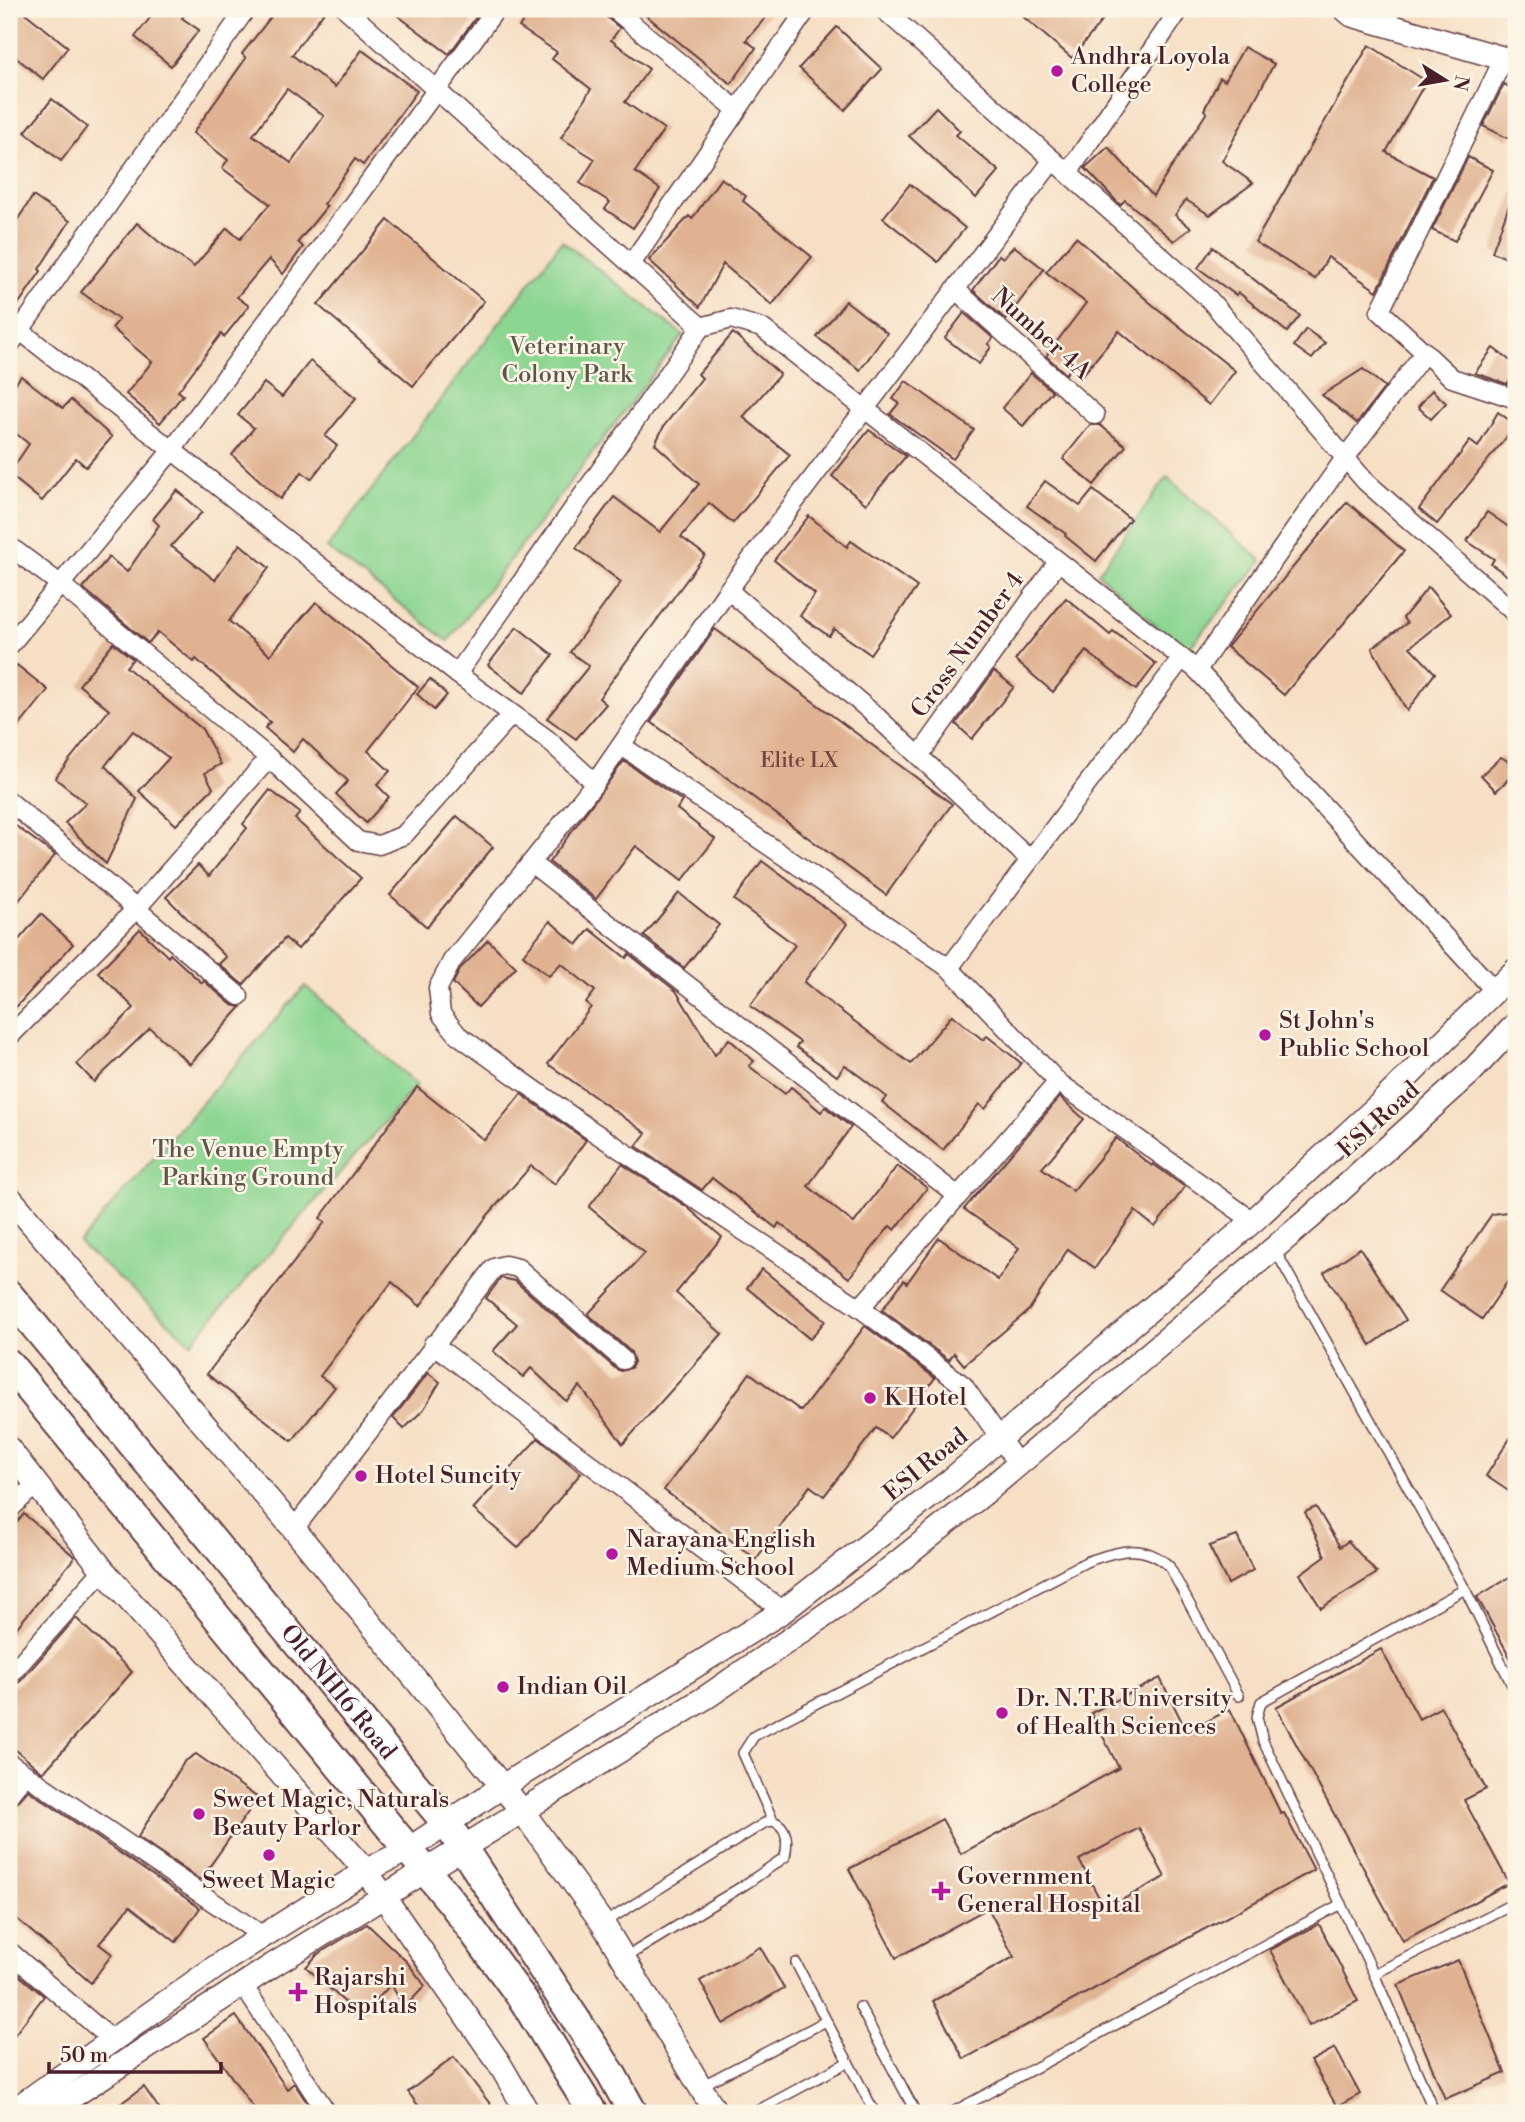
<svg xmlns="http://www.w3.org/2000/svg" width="1525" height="2122" font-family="'Libre Bodoni',serif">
<rect width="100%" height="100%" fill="#fcf5e5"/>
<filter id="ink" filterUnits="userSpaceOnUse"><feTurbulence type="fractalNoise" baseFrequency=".0143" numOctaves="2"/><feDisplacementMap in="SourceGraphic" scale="14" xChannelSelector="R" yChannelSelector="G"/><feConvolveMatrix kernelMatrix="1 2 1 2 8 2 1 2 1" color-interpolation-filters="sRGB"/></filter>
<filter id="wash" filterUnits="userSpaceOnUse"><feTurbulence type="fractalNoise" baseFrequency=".00686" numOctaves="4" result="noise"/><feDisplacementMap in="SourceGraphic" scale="28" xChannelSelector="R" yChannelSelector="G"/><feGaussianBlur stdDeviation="1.57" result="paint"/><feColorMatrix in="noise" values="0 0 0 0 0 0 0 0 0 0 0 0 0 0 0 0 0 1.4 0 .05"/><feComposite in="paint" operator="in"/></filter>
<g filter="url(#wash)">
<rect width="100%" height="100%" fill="#f6dfc5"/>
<!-- green -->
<g fill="#8cd692" stroke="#6b7a5e" stroke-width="2">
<polygon points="562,241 683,335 448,641 327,548"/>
<polygon points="1167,477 1262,561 1185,653 1098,573"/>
<polygon points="305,986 417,1085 191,1343 79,1243"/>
</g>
<g id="blocks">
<!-- building -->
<g fill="#e0b291" fill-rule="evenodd">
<polygon points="20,9 68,47 43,79 9,52 9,21"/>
<polygon points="157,9 189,9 182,18 199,30 171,66 135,37"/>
<path d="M277,9H326L292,55L335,87L362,50L417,91L363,165L355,159L324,204L327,206L298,242L303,247L283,274L269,259L237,297L249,306L224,337L221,334L178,391L183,395L160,423L126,394L152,362L112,328L119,320L81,292L137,223L159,242L194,267L227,228L240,239L270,204L222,168L228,160L193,133L246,58L242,54ZM287,89L324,116L291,163L253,135Z"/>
<polygon points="389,9 482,9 449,54"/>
<polygon points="531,9 603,9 606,17 620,28 611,40 649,69 625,102 664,129 635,172 660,189 633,228 605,209 610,202 580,183 595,159 561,138 591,89 552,59 557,52 519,27"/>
<polygon points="638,9 773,9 746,40 756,48 731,84"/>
<polygon points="1014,9 1111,9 1072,58"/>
<polygon points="837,27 882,69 845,110 799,68"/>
<polygon points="1369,45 1426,81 1386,152 1433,177 1377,291 1328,257 1315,279 1255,242"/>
<polygon points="1244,47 1274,64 1222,161 1253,183 1210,215 1186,200 1175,215 1191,228 1174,241 1125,200 1120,205 1085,168 1108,147 1153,196 1207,112 1204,110 1220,78 1225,81"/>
<polygon points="1504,84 1516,90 1516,126 1509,139 1483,126"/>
<polygon points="52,99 87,127 61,161 25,132"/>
<polygon points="936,107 960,131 956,135 999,171 976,198 909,136"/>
<polygon points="1468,157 1493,170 1455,241 1432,230"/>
<polygon points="721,178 746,196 743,201 812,257 772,305 723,264 700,307 649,260 689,216 692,219"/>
<polygon points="910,184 965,228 938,262 883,218"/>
<polygon points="1514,192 1516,192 1516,262 1492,252"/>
<polygon points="33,196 70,221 39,269 41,271 13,312 9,311 9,233"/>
<polygon points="388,220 484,301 413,386 318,305"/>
<polygon points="1076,237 1148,301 1235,371 1209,405 1119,331 1080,378 1070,369 1066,374 1046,356 1086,303 1046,272"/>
<polygon points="1014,246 1044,269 1006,320 973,290 999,255 1003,258"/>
<polygon points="1213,247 1300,316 1287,332 1238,292 1236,295 1198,268"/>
<polygon points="846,301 887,333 860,370 817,337"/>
<polygon points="964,313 993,338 988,344 991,347 979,364 945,338"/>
<polygon points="1306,329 1325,343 1312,359 1294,346"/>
<polygon points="733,333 780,374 743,417 790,455 733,523 709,503 681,537 705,555 599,698 606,704 576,739 547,718 589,666 570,652 621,582 576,548 614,497 660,532 699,484 655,444 664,426 702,378 698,374"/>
<polygon points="1493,348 1516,365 1516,372 1507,384 1475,373"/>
<polygon points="310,361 356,398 325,436 337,446 311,479 302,472 280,499 232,455 254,428 238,415 264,383 282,397"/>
<polygon points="1363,369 1385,387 1357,423 1322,395"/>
<polygon points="1031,373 1052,391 1023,426 1002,408"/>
<polygon points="21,376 63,408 71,400 112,437 86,467 76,458 42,501 9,474 29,444 9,428 9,393"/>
<polygon points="906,381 974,430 953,459 890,414 899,403 893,399"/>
<polygon points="1432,390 1446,403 1431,419 1418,407"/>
<polygon points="1498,412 1516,425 1437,524 1419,509 1470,441 1478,447"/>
<polygon points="1090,425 1100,425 1126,446 1094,485 1063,459"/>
<polygon points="869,430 906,456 866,504 832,476"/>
<polygon points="1045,481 1080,506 1093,490 1130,519 1096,561 1065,536 1066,534 1027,506"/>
<polygon points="177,490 202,512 171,546 215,580 240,544 269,568 229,621 270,655 316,602 418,687 368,751 390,771 377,785 389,797 366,823 336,794 348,781 303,739 293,752 265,728 270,722 196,659 194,662 158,632 148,643 83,588 109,557 127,572 159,525 153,519"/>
<polygon points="1347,502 1404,551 1284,695 1227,647"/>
<polygon points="1487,512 1516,532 1516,564 1508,576 1491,564 1494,559 1467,541"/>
<polygon points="809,516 847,547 851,541 917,587 870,654 834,629 829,636 800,616 815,594 774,560"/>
<polygon points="1428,587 1451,614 1410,647 1435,673 1407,711 1372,648 1407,623 1403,618"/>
<polygon points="1066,598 1110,635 1113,631 1156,664 1136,690 1086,651 1053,692 1015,660"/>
<polygon points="517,627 553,655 524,693 488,665"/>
<polygon points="715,629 952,804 886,895 651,722"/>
<polygon points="113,643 133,659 126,667 202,729 221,764 205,773 213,788 176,825 139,791 169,758 133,731 105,766 137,799 106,864 65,823 86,803 55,778 109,710 79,685"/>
<polygon points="17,665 48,690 9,739 9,675"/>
<polygon points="994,671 1014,687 972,739 956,724"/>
<polygon points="430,679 447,695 434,710 417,694"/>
<polygon points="1501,757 1516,766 1516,772 1496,791 1481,775"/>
<polygon points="624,761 682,801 677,809 715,839 682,881 636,846 596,899 549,862"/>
<polygon points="270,790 300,813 295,819 361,878 298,949 285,938 243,985 219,964 226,957 166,897 198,865 209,876 247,828 243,824"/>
<polygon points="457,816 493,847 427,927 390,895"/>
<polygon points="9,821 55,855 9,913"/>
<polygon points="762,861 847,924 804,982 817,993 911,1064 952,1015 983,1040 987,1036 1021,1063 985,1109 979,1104 943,1150 882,1102 887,1097 845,1065 837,1076 796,1047 800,1042 750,1006 795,945 734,900"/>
<polygon points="679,893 719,925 684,968 644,936"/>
<polygon points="41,914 73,944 9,1015 9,951"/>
<polygon points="550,921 577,945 590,929 626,958 629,954 676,991 715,1055 729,1039 754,1061 749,1066 785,1094 791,1087 821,1112 825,1107 851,1127 808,1186 847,1218 854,1223 897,1166 927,1188 895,1230 890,1226 849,1278 779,1223 776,1228 712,1178 702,1190 636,1146 646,1133 548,1064 591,1007 586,1003 595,991 561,963 549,976 523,955"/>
<polygon points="140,929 168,957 170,954 202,983 204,981 232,1005 241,1007 190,1064 150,1028 94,1082 77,1064 134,1008 98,972"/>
<polygon points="488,940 516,967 478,1007 453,983 461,968"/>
<polygon points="417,1087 484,1140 521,1094 586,1140 555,1184 531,1166 488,1215 420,1306 392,1282 320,1376 335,1387 292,1441 207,1374 325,1222 320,1218"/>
<polygon points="1060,1097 1084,1119 1042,1168 1073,1191 1116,1138 1152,1166 1153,1164 1185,1187 1155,1227 1135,1211 1095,1268 1068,1249 1029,1310 964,1365 954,1353 949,1360 882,1310 904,1280 907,1283 939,1238 998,1280 1019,1248 964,1209"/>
<polygon points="622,1164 687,1207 722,1237 676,1293 722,1334 623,1444 580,1386 566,1401 531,1368 523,1377 493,1351 517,1324 486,1298 501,1278 515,1281 616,1369 621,1371 631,1368 634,1362 631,1352 588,1314 645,1253 589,1207"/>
<polygon points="1516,1211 1516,1269 1482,1319 1440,1290 1492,1214"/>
<polygon points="1360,1248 1406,1320 1371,1345 1324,1273"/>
<polygon points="762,1269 825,1321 810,1339 747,1288"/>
<polygon points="865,1326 935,1378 890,1438 876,1428 824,1496 810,1486 756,1559 664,1490 750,1373 801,1411"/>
<polygon points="428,1373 440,1382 424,1409 404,1429 393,1418"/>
<polygon points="1516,1429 1516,1496 1486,1476"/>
<polygon points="538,1438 581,1473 518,1548 473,1509"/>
<polygon points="1316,1507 1340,1547 1348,1541 1377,1573 1321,1608 1300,1574 1325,1556 1305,1512"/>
<polygon points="24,1514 75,1557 9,1637 9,1532"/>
<polygon points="1237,1536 1253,1570 1228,1584 1209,1546"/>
<polygon points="1516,1573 1516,1668 1477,1597"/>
<polygon points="76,1618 132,1672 43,1773 9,1744 9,1687 18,1684"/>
<polygon points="1381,1649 1419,1719 1441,1707 1486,1789 1464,1800 1509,1883 1403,1941 1276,1707"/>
<path d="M1160,1678L1187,1732L1230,1709L1281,1814L1284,1813L1314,1870L964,2059L933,2001L1014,1957L988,1908L896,1958L849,1869L942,1819L961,1854L1119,1768L1091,1713ZM1139,1828L1165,1877L1105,1909L1079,1860Z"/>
<polygon points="196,1754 258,1798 200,1880 138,1837 184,1762"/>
<polygon points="28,1790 200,1908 176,1942 130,1906 99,1944 112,1954 91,1983 9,1912 9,1806 17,1803"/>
<polygon points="367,1924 407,1962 425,1986 404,2008 391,1984 361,2017 306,1967 318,1954"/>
<polygon points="1319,1924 1358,2001 1309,2026 1270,1950"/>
<polygon points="760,1947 784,1988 723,2024 700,1981"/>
<polygon points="1458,1960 1505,2073 1445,2099 1398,1985"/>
<polygon points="9,1967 44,1996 9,2042"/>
<polygon points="236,2016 287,2089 294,2083 314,2113 257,2113 204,2038"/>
<polygon points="1335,2048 1360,2094 1337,2107 1311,2061"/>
<polygon points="454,2057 497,2113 424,2113 408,2092"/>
<polygon points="144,2087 162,2113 107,2113"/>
</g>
</g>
</g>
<g filter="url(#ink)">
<use href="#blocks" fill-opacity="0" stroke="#643c42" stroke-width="2"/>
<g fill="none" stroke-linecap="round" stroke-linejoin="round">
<defs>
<g id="service">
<polyline points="1275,1250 1465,1589 1516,1693"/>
<polyline points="604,1923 766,1822 773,1821"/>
<path d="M626,1957L746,1884L785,1857C788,1843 788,1826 773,1821L743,1753L754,1736L1086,1562C1116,1551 1143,1542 1169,1566L1239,1696"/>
<polyline points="796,1963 875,2113"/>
<polyline points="1374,1974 1516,1902"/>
<polyline points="860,2007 916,2113"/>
<polyline points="701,2086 826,2021"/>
<polyline points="753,2113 848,2062"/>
<polyline points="951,2113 1341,1904"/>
<polyline points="1435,2113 1374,1974 1263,1741 1257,1717 1261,1702 1465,1589"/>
</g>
<g id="minor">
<polyline points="346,9 701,327 731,319 762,328 1197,670 1496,992"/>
<polyline points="614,9 736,109"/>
<polyline points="883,9 1208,298 1365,481 1516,614"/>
<polyline points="1504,58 1380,311 1452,378 1516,399"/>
<polyline points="1068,173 1180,9"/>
<polyline points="631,264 807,9"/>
<polyline points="955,289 1095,415"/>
<polyline points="9,322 457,674 547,739 595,783"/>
<polyline points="9,346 246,9"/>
<polyline points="9,546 60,584 269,758 358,841 379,845 404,835 512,714"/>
<polyline points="728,590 876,716 1030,860"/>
<polyline points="9,646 173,449 496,9"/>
<polyline points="1197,670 1345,458 1425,352"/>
<polyline points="457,674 701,327"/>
<polyline points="622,746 949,968 1058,1082 1253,1221"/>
<polyline points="919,756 1058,562"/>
<polyline points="9,801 239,996"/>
<polyline points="531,863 958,1196"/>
<polyline points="949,968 1182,658"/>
<polyline points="9,1037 136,909 269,758"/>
<polyline points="860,1308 1058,1082"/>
<polyline points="433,1344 783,1611"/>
<polyline points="1018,1464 963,1385 860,1308 591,1130 458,1035 441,1014 438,988 452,961 595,783 728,590 1053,160"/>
<polyline points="9,1510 37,1483"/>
<polyline points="294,1529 494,1268 505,1265 518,1268 623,1360"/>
<polyline points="9,1676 103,1570"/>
<polyline points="9,1763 263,1936"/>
<polyline points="9,1795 25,1775"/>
<polyline points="9,1951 111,2039"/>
<polyline points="243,1985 327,2113"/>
</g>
<g id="tertiary">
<polyline points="1345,9 1352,15 1516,62"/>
<polyline points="9,1197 294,1529 523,1812 603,1924 716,2113"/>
<polyline points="9,1449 103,1570 366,1871 499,2063 528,2113"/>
<polyline points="10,2113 227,1959 366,1871 409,1849 503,1786 783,1611 951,1480 1253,1221 1381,1103 1516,970"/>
<polyline points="47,2113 273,1965 708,1696 873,1582 988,1490 1311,1217 1471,1072 1516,1024"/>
</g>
<g id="primary">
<path id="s1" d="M9,1295L447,1824L611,2073L633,2113"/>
<polyline points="9,1364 453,1904 524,2001 593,2113"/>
</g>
</defs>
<!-- service casing -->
<use href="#service" stroke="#643c42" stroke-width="12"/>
<!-- minor casing -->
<use href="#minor" stroke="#643c42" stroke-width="21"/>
<!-- tertiary casing -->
<use href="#tertiary" stroke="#643c42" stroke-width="26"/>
<!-- primary casing -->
<use href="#primary" stroke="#643c42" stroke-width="32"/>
<!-- service -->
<use href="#service" stroke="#fff" stroke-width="9"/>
<!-- minor -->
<use href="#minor" stroke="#fff" stroke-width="18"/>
<!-- tertiary -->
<use href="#tertiary" stroke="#fff" stroke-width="23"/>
<!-- primary -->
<use href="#primary" stroke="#fff" stroke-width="28"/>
</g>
</g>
<!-- markers -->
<g fill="#b5179e" stroke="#fcf5e5" stroke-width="2.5">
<circle cx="1057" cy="71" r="7"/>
<circle cx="1265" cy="1035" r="7"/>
<circle cx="870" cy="1398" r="7"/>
<circle cx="361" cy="1476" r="7"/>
<circle cx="612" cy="1554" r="7"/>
<circle cx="503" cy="1687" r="7"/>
<circle cx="1002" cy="1713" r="7"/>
<circle cx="199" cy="1814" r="7"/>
<circle cx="269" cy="1855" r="7"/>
<path d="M937.5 1880.5h7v7h7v7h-7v7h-7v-7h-7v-7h7z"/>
<path d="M294.5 1981.5h7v7h7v7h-7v7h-7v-7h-7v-7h7z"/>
</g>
<g text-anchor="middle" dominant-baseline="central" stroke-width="5" stroke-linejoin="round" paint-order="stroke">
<!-- number labels -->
<g font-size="21" fill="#704444">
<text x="799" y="761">Elite LX</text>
</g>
<!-- poi labels -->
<g font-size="24" fill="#4a1f2b" stroke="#fcf5e5" text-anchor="start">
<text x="1071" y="57">Andhra Loyola<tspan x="1071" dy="28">College</tspan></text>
<text x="1279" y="1021">St John's<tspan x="1279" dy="28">Public School</tspan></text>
<text x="884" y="1398">K Hotel</text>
<text x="375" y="1476">Hotel Suncity</text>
<text x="626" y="1540">Narayana English<tspan x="626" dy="28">Medium School</tspan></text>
<text x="517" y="1687">Indian Oil</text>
<text x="1016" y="1699">Dr. N.T.R University<tspan x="1016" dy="28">of Health Sciences</tspan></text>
<text x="213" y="1800">Sweet Magic, Naturals<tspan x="213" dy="28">Beauty Parlor</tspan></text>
<text x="957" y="1877">Government<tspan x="957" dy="28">General Hospital</tspan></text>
<text x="269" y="1881" text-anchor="middle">Sweet Magic</text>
<text x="314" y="1978">Rajarshi<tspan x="314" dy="28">Hospitals</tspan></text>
</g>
<!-- street labels -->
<g font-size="24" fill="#4a1f2b" stroke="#fcf5e5">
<text transform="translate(1041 334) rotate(42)">Number 4A</text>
<text transform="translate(968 645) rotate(-54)">Cross Number 4</text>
<text transform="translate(1379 1120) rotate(-42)">ESI Road</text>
<text transform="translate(926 1465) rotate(-39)">ESI Road</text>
<text stroke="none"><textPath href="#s1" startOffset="516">Old NH16 Road</textPath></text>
</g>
<!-- park labels -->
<g font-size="24" fill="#5e564a" stroke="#fcf5e5">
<text x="567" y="347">Veterinary<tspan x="567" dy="28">Colony Park</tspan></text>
<text x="248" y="1150">The Venue Empty<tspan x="248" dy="28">Parking Ground</tspan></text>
</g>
</g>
<!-- margin -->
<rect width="1525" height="2122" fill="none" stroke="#fcf5e5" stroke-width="35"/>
<!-- north arrow -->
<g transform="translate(1445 80) rotate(101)" stroke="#fcf5e5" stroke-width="5" paint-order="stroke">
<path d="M0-5L12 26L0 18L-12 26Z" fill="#4a1f2b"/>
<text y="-10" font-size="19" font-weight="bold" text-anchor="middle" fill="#4a1f2b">N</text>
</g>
<!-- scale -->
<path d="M49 2062v10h172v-10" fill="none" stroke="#4a1f2b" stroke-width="3.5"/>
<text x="60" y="2062" font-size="21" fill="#4a1f2b" stroke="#fcf5e5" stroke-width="5" paint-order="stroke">50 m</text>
</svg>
